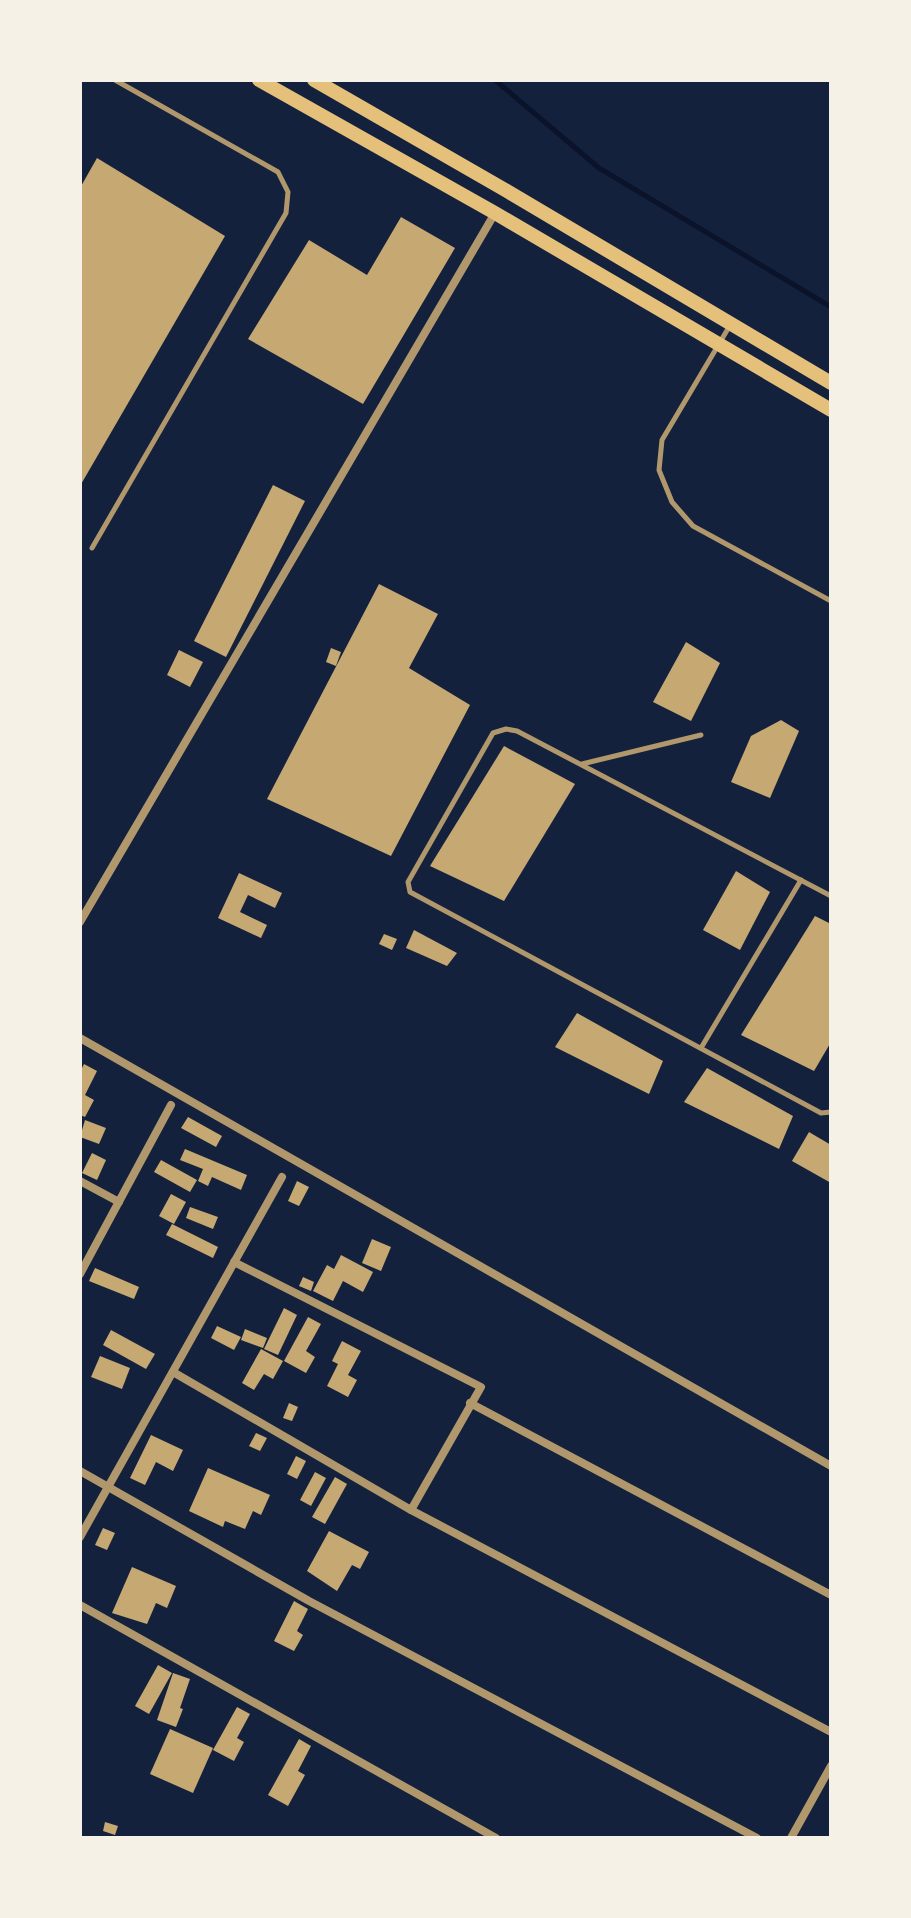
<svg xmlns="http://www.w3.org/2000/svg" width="911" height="1918" font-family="Spectral,serif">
<rect width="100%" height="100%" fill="#14213d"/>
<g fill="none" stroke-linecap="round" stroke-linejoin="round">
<!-- stream -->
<polyline stroke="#0b132b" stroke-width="5" points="495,80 599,168 831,307"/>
</g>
<!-- building -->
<g fill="#c6a872">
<polygon points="97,158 225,236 80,486 80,188"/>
<polygon points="401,217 455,248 363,404 248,339 309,240 367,275"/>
<polygon points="273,485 305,501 226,657 194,641"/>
<polygon points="379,584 438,614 409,668 470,705 391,856 267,799"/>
<polygon points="686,642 720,663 691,721 653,702"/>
<polygon points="331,648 341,652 336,666 326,662"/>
<polygon points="179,650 203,662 190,687 167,675"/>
<polygon points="781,720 799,731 770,798 731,782 751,736"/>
<polygon points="504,746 575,784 504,901 430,866"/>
<polygon points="736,871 770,892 740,950 703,930"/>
<polygon points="239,873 282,893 275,908 248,895 240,912 267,925 261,938 218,918"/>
<polygon points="815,916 831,924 831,1042 814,1071 741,1035"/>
<polygon points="414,930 457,953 447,966 406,948"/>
<polygon points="384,934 397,939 392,950 379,944"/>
<polygon points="577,1013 663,1061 649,1094 555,1047"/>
<polygon points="84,1064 97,1071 85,1095 94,1100 85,1117 80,1115 80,1072"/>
<polygon points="707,1068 793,1116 779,1149 684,1102"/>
<polygon points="188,1117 222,1136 216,1147 181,1128"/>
<polygon points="85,1120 106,1128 99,1144 80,1137"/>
<polygon points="809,1132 831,1145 831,1183 792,1161"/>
<polygon points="185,1149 247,1175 241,1190 212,1177 208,1186 198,1181 203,1169 180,1160"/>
<polygon points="92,1153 106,1160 97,1180 82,1173"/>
<polygon points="161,1160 197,1180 190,1192 154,1172"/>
<polygon points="297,1181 309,1187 299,1206 288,1201"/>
<polygon points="171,1194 186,1202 174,1224 159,1216"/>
<polygon points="190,1207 218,1217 213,1229 186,1218"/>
<polygon points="172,1224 218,1247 213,1258 166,1235"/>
<polygon points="372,1239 391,1247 381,1271 362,1263"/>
<polygon points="341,1255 373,1272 363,1292 343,1281 333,1301 313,1291 327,1265 334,1269"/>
<polygon points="95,1268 139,1287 134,1299 89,1281"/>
<polygon points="303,1277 314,1282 311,1291 299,1286"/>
<polygon points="284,1308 297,1315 278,1355 264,1349"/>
<polygon points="308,1317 321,1324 306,1351 315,1357 306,1373 284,1361"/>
<polygon points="217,1326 241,1337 234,1350 211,1338"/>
<polygon points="245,1329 267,1338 263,1348 241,1340"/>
<polygon points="111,1330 155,1354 146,1369 103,1345"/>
<polygon points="342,1341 361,1351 348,1375 357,1380 348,1397 327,1386 338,1364 332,1361"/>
<polygon points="261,1349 283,1361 273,1379 264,1374 254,1390 242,1383"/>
<polygon points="100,1356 130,1368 122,1389 91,1377"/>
<polygon points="289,1403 298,1407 292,1421 283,1418"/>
<polygon points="256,1433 267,1438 260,1451 249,1446"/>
<polygon points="151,1435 183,1450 173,1471 156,1462 145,1485 130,1478"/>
<polygon points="296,1456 306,1461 297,1479 287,1474"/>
<polygon points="208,1468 270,1495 261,1515 253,1511 245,1529 225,1521 223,1527 189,1511"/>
<polygon points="315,1472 326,1478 311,1506 300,1500"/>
<polygon points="335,1477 347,1484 325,1524 312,1517"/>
<polygon points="103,1528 115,1533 107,1550 95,1545"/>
<polygon points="329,1531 369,1552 360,1569 352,1565 337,1591 307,1571"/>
<polygon points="132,1567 176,1586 167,1608 156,1603 147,1624 112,1613"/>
<polygon points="294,1601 308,1609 297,1631 303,1635 294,1651 274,1641"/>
<polygon points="158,1665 172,1673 149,1714 135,1706"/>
<polygon points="173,1673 190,1679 180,1708 183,1709 176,1727 157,1720"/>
<polygon points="237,1707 250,1714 237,1738 244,1742 234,1761 213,1750"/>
<polygon points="170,1729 213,1748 193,1793 150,1774"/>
<polygon points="299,1739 311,1746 298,1771 305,1775 288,1806 268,1795"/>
<polygon points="105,1822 118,1826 115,1835 103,1831"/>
</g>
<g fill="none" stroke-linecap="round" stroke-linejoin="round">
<!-- service -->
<g stroke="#b1986c" stroke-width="5">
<polyline points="729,327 662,440 659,470 672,502 693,526 831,601"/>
<polyline points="92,548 286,213 288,192 278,172 115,80"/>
<polyline points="582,764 701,735"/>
<polyline points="831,896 517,731 506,729 493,733 408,882 410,892 821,1113 831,1112"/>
<polyline points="701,1048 801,880"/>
</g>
<!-- minor -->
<g stroke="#b1986c" stroke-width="8">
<polyline points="80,922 495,213"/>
<polyline points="80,1038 831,1466"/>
<polyline points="80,1181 119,1202"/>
<polyline points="234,1262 481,1387 411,1510"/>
<polyline points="80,1274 171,1105"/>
<polyline points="173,1372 411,1510 831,1732"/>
<polyline points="470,1403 831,1595"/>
<polyline points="80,1471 309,1601 757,1838"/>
<polyline points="80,1537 282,1177"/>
<polyline points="80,1605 496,1838"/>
<polyline points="791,1838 831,1766"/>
</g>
<!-- secondary -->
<g stroke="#e5c07b" stroke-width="14">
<polyline points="259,80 495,213 831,410"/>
<polyline points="314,80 507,191 831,383"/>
</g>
</g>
<!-- border -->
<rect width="911" height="1918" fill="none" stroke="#f6f1e7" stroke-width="164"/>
</svg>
